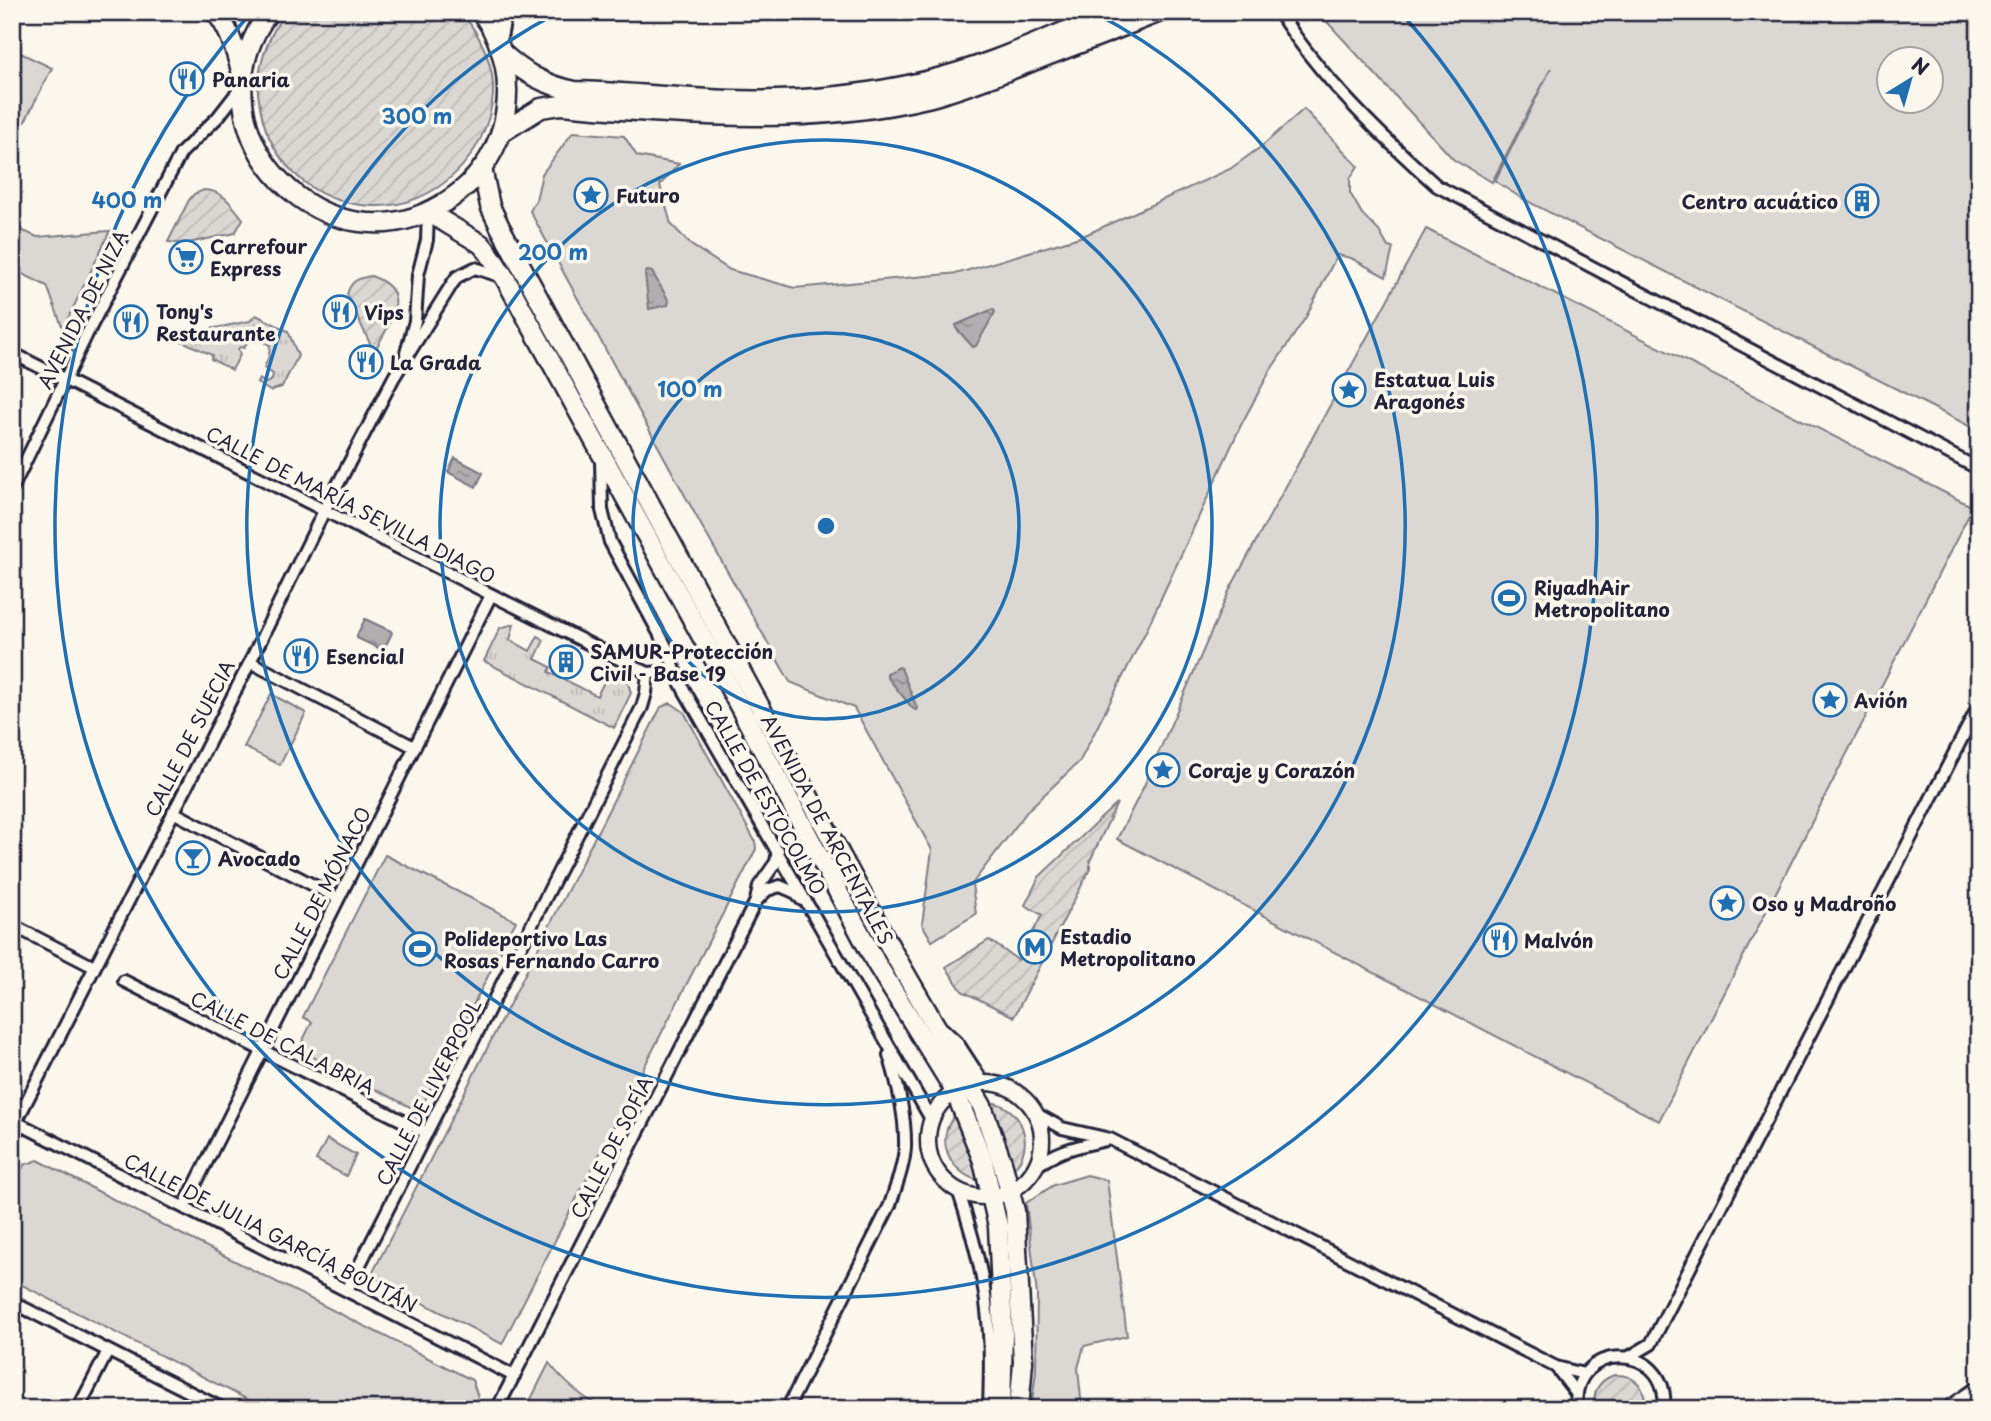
<svg xmlns="http://www.w3.org/2000/svg" width="1991" height="1421" font-family="'Playpen Sans',sans-serif">
<defs>
<pattern id="grass-tufts" width="24" height="20" patternUnits="userSpaceOnUse" patternTransform="scale(1.75)"><rect width="24" height="20" fill="#dbd8d3"/><path d="M3 7l-1-3M5 7V3M7 7l1-3M15 17l-1-3M17 17v-4M19 17l1-3" fill="none" stroke="#bcb9b6"/></pattern>
<pattern id="garden-furrows" width="10" height="10" patternUnits="userSpaceOnUse" patternTransform="scale(1.75)"><rect width="10" height="10" fill="#dbd8d3"/><path d="M-1 1l2-2M0 10L10 0M9 11l2-2" fill="none" stroke="#bcb9b6"/></pattern>
<pattern id="water-ripples" width="26" height="14" patternUnits="userSpaceOnUse" patternTransform="scale(1.75)"><rect width="26" height="14" fill="#b1aeb0"/><path d="M2 4q2-2 4 0t4 0M15 11q2-2 4 0t4 0" fill="none" stroke="#908d90"/></pattern>
</defs>
<rect width="100%" height="100%" fill="#fbf7ec"/>
<filter id="ink" filterUnits="userSpaceOnUse"><feTurbulence type="fractalNoise" baseFrequency=".0143" numOctaves="2"/><feDisplacementMap in="SourceGraphic" scale="14" xChannelSelector="R" yChannelSelector="G"/><feConvolveMatrix kernelMatrix="1 2 1 2 8 2 1 2 1" color-interpolation-filters="sRGB"/></filter>
<g filter="url(#ink)">
<!-- grass -->
<g fill="url(#grass-tufts)" stroke="#7e7d87" stroke-width="2">
<polygon points="256,315 288,331 298,356 282,387 270,391 257,383 259,379 266,383 272,380 273,374 264,368 269,356 270,345 247,333 244,338 248,341 244,348 240,347 238,349 240,355 232,370 211,359 212,355 182,341 186,334 250,321"/>
<polygon points="514,624 510,640 530,651 538,636 544,640 535,659 551,667 549,672 597,696 609,672 627,680 631,693 614,728 484,661 500,628"/>
</g>
<!-- park -->
<g fill="#dbd8d3" stroke="#7e7d87" stroke-width="2" fill-rule="evenodd">
<path d="M1318,12H1979V431L1521,198L1495,181L1551,68L1492,182L1454,160ZM1890,60H1932V102H1890Z"/>
<polygon points="12,49 52,68 12,147"/>
<polygon points="1304,109 1358,166 1350,179 1350,193 1362,214 1379,231 1388,247 1393,248 1386,277 1351,258 1337,255 1306,317 1270,371 1241,425 1146,631 1080,761 1029,809 972,884 976,914 932,941 922,924 932,850 854,708 790,682 700,523 530,211 536,200 542,174 573,132 624,136 637,156 679,164 660,185 671,224 691,245 730,270 795,288 959,273 1083,236 1230,169 1262,146"/>
<polygon points="12,226 37,237 110,231 63,329 47,286 19,272 12,275"/>
<polygon points="1426,229 1973,507 1659,1121 1117,839 1144,786 1230,589"/>
<polygon points="271,694 306,713 280,765 244,747"/>
<polygon points="671,703 684,712 755,841 756,849 502,1344 371,1276 661,707"/>
<polygon points="385,855 516,921 424,1102 410,1107 303,1052 307,1045 302,1042 312,1022 303,1017"/>
<polygon points="327,1139 356,1155 346,1176 316,1160"/>
<polygon points="38,1160 157,1222 472,1380 478,1397 471,1409 266,1409 12,1280 12,1188 24,1165"/>
<polygon points="1087,1175 1107,1180 1127,1336 1084,1346 1078,1368 1082,1409 1031,1409 1036,1371 1037,1295 1026,1203 1054,1185"/>
<path d="M549,1363C564,1382 583,1398 604,1409H526Z"/>
</g>
<!-- garden -->
<g fill="url(#garden-furrows)" stroke="#7e7d87" stroke-width="2">
<path d="M287,12H461C480,34 495,65 493,95C487,156 436,208 373,206C348,205 324,198 304,182C279,162 265,137 260,106C259,99 257,91 258,85C260,60 270,30 287,12Z"/>
<path d="M204,190C223,190 232,205 243,219L235,233L184,244L168,242L189,200L194,194Z"/>
<path d="M371,276C415,291 389,324 374,352L347,295C350,281 358,278 371,276Z"/>
<polygon points="1117,803 1090,861 1090,869 1014,1017 962,991 946,967 989,940 1018,960 1042,915 1025,905 1039,877"/>
<path d="M989,1102C1022,1105 1037,1146 1013,1169Z"/>
<path d="M954,1117L969,1151L977,1180C951,1172 934,1141 954,1117Z"/>
<path d="M1614,1375C1635,1374 1648,1388 1644,1409H1595C1592,1392 1598,1381 1614,1375Z"/>
</g>
<!-- water -->
<g fill="url(#water-ripples)" stroke="#787681" stroke-width="2">
<polygon points="647,271 652,272 669,301 668,305 649,309 645,274"/>
<polygon points="993,309 995,312 976,346 973,347 956,328 956,325"/>
<polygon points="455,458 483,473 476,487 448,472"/>
<polygon points="365,619 391,631 392,633 384,649 382,650 357,638 357,635"/>
<polygon points="898,667 901,668 917,708 916,710 913,709 887,677 887,673"/>
</g>
<g fill="none" stroke-linecap="round" stroke-linejoin="round">
<defs>
<g id="minor">
<path d="M1279,12C1320,77 1380,135 1437,186L1979,469"/>
<polyline points="500,43 506,12"/>
<polyline points="12,353 631,665 648,673 662,672 677,676"/>
<polyline points="406,353 415,321 418,275 427,240 428,212"/>
<polyline points="601,458 602,510 610,542 668,650 677,676 684,690 931,1119"/>
<polyline points="12,489 87,334 181,153 218,117 243,85"/>
<polyline points="250,662 414,747"/>
<polyline points="173,812 338,898"/>
<polyline points="756,901 767,890 780,886 794,892 802,900"/>
<polyline points="12,925 94,967"/>
<polyline points="124,981 427,1133"/>
<polyline points="943,1029 957,1042 983,1082"/>
<polyline points="1035,1113 1062,1128 1110,1139 1556,1367 1584,1374"/>
<polyline points="12,1120 514,1376"/>
<polyline points="16,1122 250,662 324,511 394,377 452,284 457,277 475,268 503,277"/>
<path d="M1034,1168C1059,1149 1076,1147 1106,1140"/>
<path d="M958,1190C971,1229 983,1270 987,1311C991,1344 990,1376 989,1409"/>
<polyline points="184,1207 491,595"/>
<polyline points="347,1290 642,707 646,693 648,673"/>
<polyline points="12,1302 223,1409"/>
<polyline points="1629,1357 1651,1344 1654,1338 1979,705"/>
<polyline points="1556,1367 1576,1393"/>
<polyline points="78,1409 108,1351"/>
<polyline points="497,1409 756,901 759,886 776,862 778,850"/>
<path d="M787,1409L890,1205C896,1186 904,1166 905,1147C906,1116 898,1084 889,1055"/>
<path d="M1577,1409C1568,1341 1671,1339 1664,1409"/>
</g>
<g id="tertiary">
<circle cx="985" cy="1140" r="57"/>
<polyline points="12,1129 16,1122"/>
</g>
<g id="primary">
<path d="M215,12C231,29 236,55 243,77"/>
<path d="M269,12C181,131 329,283 450,199C475,182 494,157 502,128C513,88 506,45 481,12"/>
<path d="M501,52C524,73 544,85 575,91C626,92 678,98 730,100C795,102 862,96 926,81C990,66 1051,36 1112,12"/>
<path d="M501,133L541,108L561,105C685,115 808,127 931,97C969,87 1005,72 1041,58C1081,43 1120,28 1160,12"/>
<polyline points="482,168 490,206 500,227 894,954 982,1106 1002,1162 1015,1211 1023,1362 1019,1409"/>
<polyline points="428,212 481,244 488,252 505,278 719,668 876,963 955,1091 983,1161 998,1226 1003,1334 1001,1409"/>
</g>
<polyline id="motorway" points="1953,1409 1979,1391"/>
</defs>
<!-- minor casing -->
<use href="#minor" stroke="#22223b" stroke-width="16"/>
<!-- tertiary casing -->
<use href="#tertiary" stroke="#22223b" stroke-width="19"/>
<!-- primary casing -->
<use href="#primary" stroke="#22223b" stroke-width="23"/>
<!-- motorway casing -->
<use href="#motorway" stroke="#22223b" stroke-width="24"/>
<!-- minor -->
<use href="#minor" stroke="#fbf7ec" stroke-width="10"/>
<!-- tertiary -->
<use href="#tertiary" stroke="#fbf7ec" stroke-width="14"/>
<!-- primary -->
<use href="#primary" stroke="#fbf7ec" stroke-width="18"/>
<!-- motorway -->
<use href="#motorway" stroke="#fbf7ec" stroke-width="19"/>
</g>
</g>
<!-- distance rings -->
<g fill="none" stroke="#1f6fb2" stroke-width="3.5">
<circle cx="826" cy="526" r="193"/>
<circle cx="826" cy="526" r="386"/>
<path d="M1093 12A579 579 0 1 1 559 12"/>
<path d="M1403 15A771 771 0 1 1 249 15"/>
</g>
<!-- icons -->
<defs>
<symbol id="restaurant-ring" viewBox="-11 -11 22 22"><circle r="9.5" fill="#fbf7ec" stroke="#1f6fb2" stroke-width="1.5"/><path d="M-5-6h1v4h1v-4h1v4h1v-4h1v5L-1.5 .5V6h-2V.5L-5-1ZM5-6V6H3V1.5H1.5Q1.5-4 5-6Z" fill="#1f6fb2"/></symbol>
<symbol id="sight-ring" viewBox="-11 -11 22 22"><circle r="9.5" fill="#fbf7ec" stroke="#1f6fb2" stroke-width="1.5"/><path d="M0-6L1.8-2.2L6-1.7L2.9 1.2L3.7 5.4L0 3.3L-3.7 5.4L-2.9 1.2L-6-1.7L-1.8-2.2Z" fill="#1f6fb2"/></symbol>
<symbol id="building-ring" viewBox="-11 -11 22 22"><circle r="9.5" fill="#fbf7ec" stroke="#1f6fb2" stroke-width="1.5"/><path d="M-4-6H4V6H1V3H-1V6H-4ZM-2.5-4.3h1.7v1.8h-1.7ZM.8-4.3h1.7v1.8H.8ZM-2.5-1h1.7V.8h-1.7ZM.8-1h1.7V.8H.8Z" fill="#1f6fb2"/></symbol>
<symbol id="supermarket-ring" viewBox="-11 -11 22 22"><circle r="9.5" fill="#fbf7ec" stroke="#1f6fb2" stroke-width="1.5"/><path d="M-6-5.5h2.5l.6 2H6L4.5 2H-2.5L-4.4-4H-6ZM-1.5 3.2a1.3 1.3 0 1 0 .1 0ZM3 3.2a1.3 1.3 0 1 0 .1 0Z" fill="#1f6fb2"/></symbol>
<symbol id="stadium-ring" viewBox="-11 -11 22 22"><circle r="9.5" fill="#fbf7ec" stroke="#1f6fb2" stroke-width="1.5"/><path d="M0-5a6.5 5 0 1 0 0 10a6.5 5 0 1 0 0-10ZM-3.5-1.8h7v3.6h-7Z" fill="#1f6fb2"/></symbol>
<symbol id="bar-ring" viewBox="-11 -11 22 22"><circle r="9.5" fill="#fbf7ec" stroke="#1f6fb2" stroke-width="1.5"/><path d="M-6-5H6L.8 .8V4.5H3.5V6h-7V4.5H-.8V.8Z" fill="#1f6fb2"/></symbol>
<symbol id="metro-ring" viewBox="-11 -11 22 22"><circle r="9.5" fill="#fbf7ec" stroke="#1f6fb2" stroke-width="1.5"/><path d="M-5.5 5V-5H-3L0 0L3-5H5.5V5H3V-.5L0 4L-3-.5V5Z" fill="#1f6fb2"/></symbol>
</defs>
<g fill-rule="evenodd">
<use href="#restaurant-ring" x="168" y="60" width="38" height="38"/>
<use href="#sight-ring" x="572" y="176" width="38" height="38"/>
<use href="#building-ring" x="1843" y="182" width="38" height="38"/>
<use href="#supermarket-ring" x="167" y="238" width="38" height="38"/>
<use href="#restaurant-ring" x="321" y="293" width="38" height="38"/>
<use href="#restaurant-ring" x="112" y="303" width="38" height="38"/>
<use href="#restaurant-ring" x="347" y="343" width="38" height="38"/>
<use href="#sight-ring" x="1330" y="371" width="38" height="38"/>
<use href="#stadium-ring" x="1490" y="579" width="38" height="38"/>
<use href="#restaurant-ring" x="282" y="637" width="38" height="38"/>
<use href="#building-ring" x="547" y="643" width="38" height="38"/>
<use href="#sight-ring" x="1811" y="681" width="38" height="38"/>
<use href="#sight-ring" x="1144" y="751" width="38" height="38"/>
<use href="#bar-ring" x="174" y="839" width="38" height="38"/>
<use href="#sight-ring" x="1708" y="884" width="38" height="38"/>
<use href="#restaurant-ring" x="1481" y="921" width="38" height="38"/>
<use href="#metro-ring" x="1016" y="928" width="38" height="38"/>
<use href="#stadium-ring" x="401" y="930" width="38" height="38"/>
</g>
<g text-anchor="middle" dominant-baseline="central" stroke-width="7" stroke-linejoin="round" paint-order="stroke">
<!-- poi labels -->
<g font-size="19" font-weight="bold" fill="#22223b" stroke="#fbf7ec" text-anchor="start">
<text x="212" y="79">Panaria</text>
<text x="616" y="195">Futuro</text>
<text x="1838" y="201" text-anchor="end">Centro acuático</text>
<text x="210" y="246">Carrefour<tspan x="210" dy="22">Express</tspan></text>
<text x="156" y="311">Tony's<tspan x="156" dy="22">Restaurante</tspan></text>
<text x="364" y="312">Vips</text>
<text x="390" y="362">La Grada</text>
<text x="1374" y="379">Estatua Luis<tspan x="1374" dy="22">Aragonés</tspan></text>
<text x="1534" y="587">RiyadhAir<tspan x="1534" dy="22">Metropolitano</tspan></text>
<text x="590" y="651">SAMUR-Protección<tspan x="590" dy="22">Civil - Base 19</tspan></text>
<text x="326" y="656">Esencial</text>
<text x="1854" y="700">Avión</text>
<text x="1188" y="770">Coraje y Corazón</text>
<text x="218" y="858">Avocado</text>
<text x="1752" y="903">Oso y Madroño</text>
<text x="1060" y="936">Estadio<tspan x="1060" dy="22">Metropolitano</tspan></text>
<text x="444" y="938">Polideportivo Las<tspan x="444" dy="22">Rosas Fernando Carro</tspan></text>
<text x="1524" y="940">Malvón</text>
</g>
<!-- street labels -->
<g font-size="19" fill="#22223b" stroke="#fbf7ec">
<text transform="translate(82 309) rotate(-63)">AVENIDA DE NIZA</text>
<text transform="translate(351 504) rotate(27)">CALLE DE MARÍA SEVILLA DIAGO</text>
<text transform="translate(189 738) rotate(-63)">CALLE DE SUECIA</text>
<text transform="translate(766 797) rotate(60)">CALLE DE ESTOCOLMO</text>
<text transform="translate(828 829) rotate(62)">AVENIDA DE ARCENTALES</text>
<text transform="translate(321 893) rotate(-63)">CALLE DE MÓNACO</text>
<text transform="translate(283 1042) rotate(27)">CALLE DE CALABRIA</text>
<text transform="translate(428 1092) rotate(-63)">CALLE DE LIVERPOOL</text>
<text transform="translate(611 1147) rotate(-63)">CALLE DE SOFÍA</text>
<text transform="translate(271 1232) rotate(27)">CALLE DE JULIA GARCÍA BOUTÁN</text>
</g>
</g>
<circle cx="826" cy="526" r="10" fill="#1f6fb2" stroke="#fbf7ec" stroke-width="3.5"/>
<g font-size="21" text-anchor="middle" font-weight="bold" fill="#1f6fb2" stroke="#fbf7ec" stroke-width="7" stroke-linejoin="round" paint-order="stroke">
<text x="417" y="124">300 m</text>
<text x="127" y="208">400 m</text>
<text x="553" y="260">200 m</text>
<text x="690" y="397">100 m</text>
</g>
<!-- margin -->
<rect width="1991" height="1421" fill="none" stroke="#fbf7ec" stroke-width="42"/>
<rect x="21" y="21" width="1949" height="1379" fill="none" stroke="#22223b" stroke-width="2.5" filter="url(#ink)"/>
<!-- north arrow -->
<g transform="translate(1910 80) rotate(37)"><circle r="33" fill="#fbf7ec" stroke="#a4a2a5" stroke-width="2"/>
<path d="M0-5L12 26L0 18L-12 26Z" fill="#1f6fb2"/>
<text y="-10" font-size="19" font-weight="bold" text-anchor="middle" fill="#22223b">N</text>
</g>
</svg>
